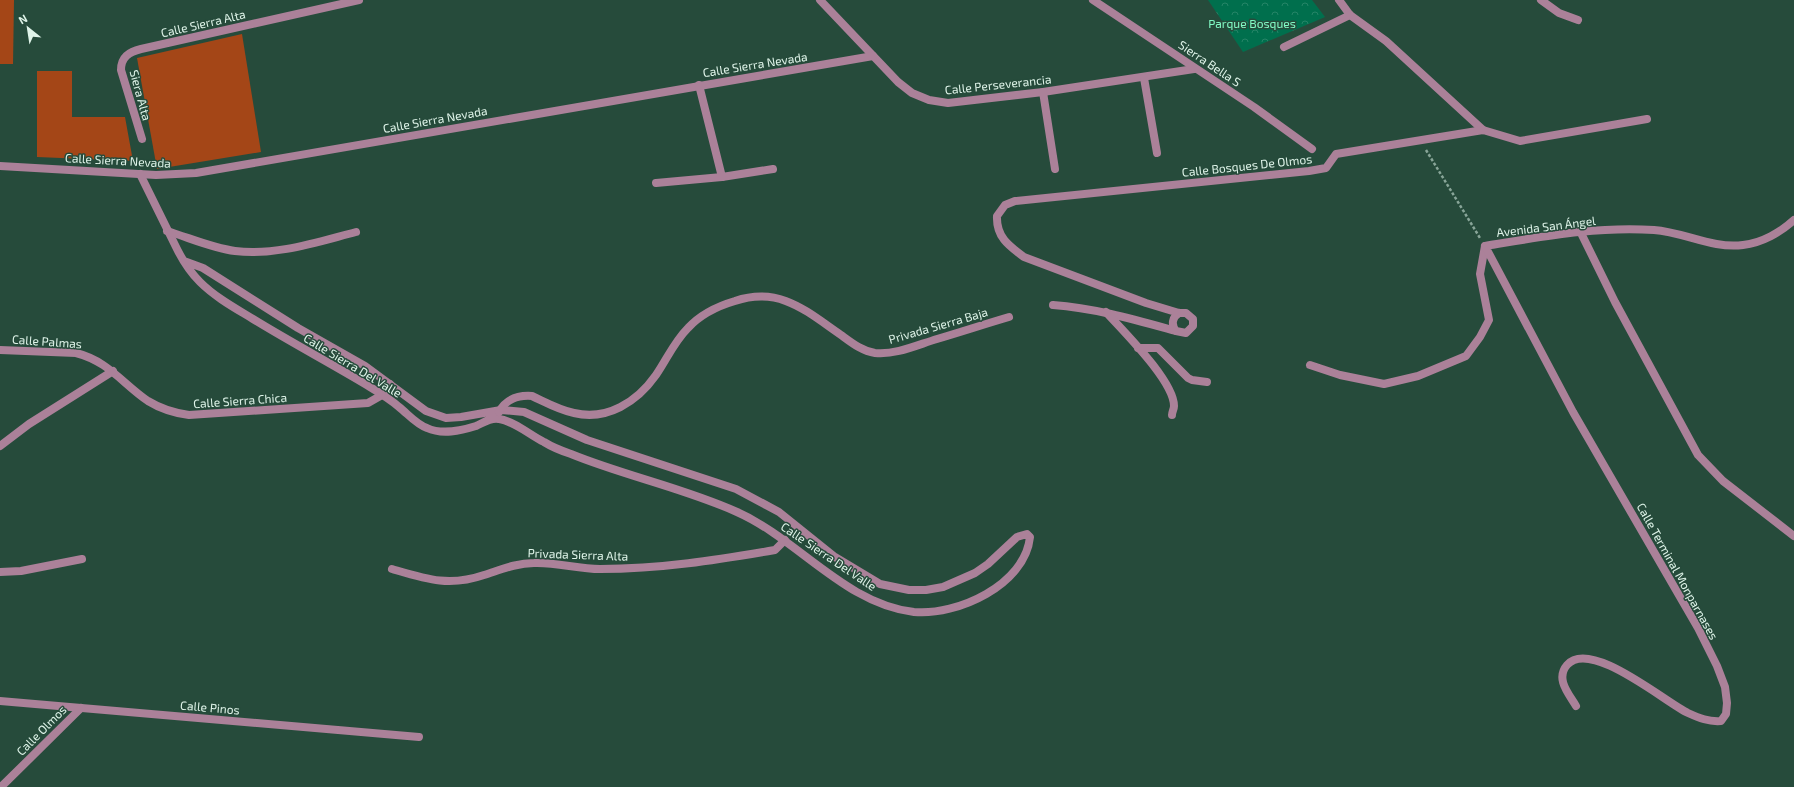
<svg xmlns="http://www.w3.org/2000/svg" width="1794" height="787" font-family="'Exo 2',sans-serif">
<defs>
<pattern id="forest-crowns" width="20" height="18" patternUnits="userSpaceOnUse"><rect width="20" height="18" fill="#006f4d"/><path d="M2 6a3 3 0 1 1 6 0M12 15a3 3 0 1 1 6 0" fill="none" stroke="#258467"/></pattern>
</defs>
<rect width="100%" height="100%" fill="#264b3b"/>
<!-- forest -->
<polygon fill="url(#forest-crowns)" points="1208,0 1312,0 1325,17 1243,52"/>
<!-- building -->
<g fill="#a44617">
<polygon points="0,0 14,0 13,64 0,64"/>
<polygon points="242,34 261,152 157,169 137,58"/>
<polygon points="37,71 72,71 72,117 125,117 133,161 37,157"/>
</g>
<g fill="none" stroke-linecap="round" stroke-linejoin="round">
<!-- path -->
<polyline stroke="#88a598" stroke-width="2.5" stroke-dasharray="3 2" stroke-linecap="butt" points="1426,150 1480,238"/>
<!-- lane -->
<g stroke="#ab8199" stroke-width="8">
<polyline points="1541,0 1559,13 1578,20"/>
<polyline points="1310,365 1340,375 1384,384 1418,376 1466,356 1480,337 1489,320 1480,274 1485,246"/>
</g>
<!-- street -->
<g stroke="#ab8199" stroke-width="8">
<polyline points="820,0 898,82 912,93 929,100 948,103 1043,92 1194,69"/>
<polyline points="1093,0 1254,107 1312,149"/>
<polyline points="1339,0 1350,15 1386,41 1483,130"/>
<polyline points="1284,47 1350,15"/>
<polyline points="1144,78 1157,153"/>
<polyline points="699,85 722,177"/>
<polyline points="1043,92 1055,169"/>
<path d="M142,139L121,70C121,57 129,52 141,49L359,0"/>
<polyline points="0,166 156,175 196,173 873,56"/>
<path d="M140,174L177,249C183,261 191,273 200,282C215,297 235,308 253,319C292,343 332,364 370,387C380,393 390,399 399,407C408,414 416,424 427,428C442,435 460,431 476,426C483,423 491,417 499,419C514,421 530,435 544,442C552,447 562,451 571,454C625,476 684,488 737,512C798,539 845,604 914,612C957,616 1025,585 1030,537L1027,534L1017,537L988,564L975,573L943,587L926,590H909L880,584L835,557L779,512L736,489L587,440L524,412L501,410L461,417L446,418L426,411L365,366L298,328L203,268L184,261"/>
<polyline points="656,183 722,177 773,169"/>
<path d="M167,231C190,238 212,248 235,251C276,256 317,242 356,232"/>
<polyline points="1580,231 1615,302 1698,455 1723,481 1794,536"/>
<path d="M1053,305C1095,308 1136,320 1176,331"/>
<path d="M1106,312C1123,331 1174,381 1174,406C1174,409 1172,412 1172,415"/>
<path d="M1179,313C1172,317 1171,325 1176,331L1186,333L1193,326V319L1186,313H1179L1146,303L1024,257C1009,246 996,237 997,216L1005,205L1015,201L1309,171L1326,168L1336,154L1483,130L1520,141L1647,119"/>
<polyline points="1138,348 1158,348 1188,378 1192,380 1207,382"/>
<path d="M0,350L76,353C108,361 123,384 148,401C161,409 174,413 189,415L368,403L382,395L390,384"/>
<path d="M499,412C506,399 517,395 532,396C545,402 559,410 574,413C607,421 637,402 656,375C667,359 674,342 688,328C700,315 718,306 735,301C780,286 806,311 841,335C852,343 862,351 875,353C896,355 917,345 937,339C961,332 985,324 1009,317"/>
<polyline points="0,446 29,424 113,371"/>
<path d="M392,569C426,579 449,587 484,575C500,570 516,563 534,563C556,562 578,569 600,569C661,569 716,560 775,550L785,540"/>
<polyline points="0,572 21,571 82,559"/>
<polyline points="0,701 419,737"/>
<path d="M1576,706C1569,694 1555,679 1567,665C1590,638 1665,702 1688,713C1699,718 1709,722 1721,721L1726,714L1727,703L1725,687L1717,666L1698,628L1573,412L1485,246C1541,237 1597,226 1654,230C1684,232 1712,249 1743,245C1762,243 1781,232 1794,220"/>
<polyline points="1,787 81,708"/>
</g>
</g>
<g text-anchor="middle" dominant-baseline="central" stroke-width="3" stroke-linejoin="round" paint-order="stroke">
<!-- street labels -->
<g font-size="12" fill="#dff4e9" stroke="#264b3b">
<text transform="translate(203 23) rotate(-13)">Calle Sierra Alta</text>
<text transform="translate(1210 63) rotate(34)">Sierra Bella S</text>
<text transform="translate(755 64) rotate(-9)">Calle Sierra Nevada</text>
<text transform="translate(998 84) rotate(-6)">Calle Perseverancia</text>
<text transform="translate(141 95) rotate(75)">Siera Alta</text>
<text transform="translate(435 119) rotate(-10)">Calle Sierra Nevada</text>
<text transform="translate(118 160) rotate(3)">Calle Sierra Nevada</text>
<text transform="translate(1247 165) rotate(-6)">Calle Bosques De Olmos</text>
<text transform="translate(1546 226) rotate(-7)">Avenida San Ángel</text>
<text transform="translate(938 325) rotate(-16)">Privada Sierra Baja</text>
<text transform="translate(47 341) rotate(4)">Calle Palmas</text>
<text transform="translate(353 365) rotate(31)">Calle Sierra Del Valle</text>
<text transform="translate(240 400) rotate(-4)">Calle Sierra Chica</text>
<text transform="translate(578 554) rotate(2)">Privada Sierra Alta</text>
<text transform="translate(829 556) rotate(34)">Calle Sierra Del Valle</text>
<text transform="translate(1678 571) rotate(61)">Calle Terminal Monparnases</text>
<text transform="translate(210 707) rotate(5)">Calle Pinos</text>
<text transform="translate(41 730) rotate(-45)">Calle Olmos</text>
</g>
<!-- park labels -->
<g font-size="12" fill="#81fac5" stroke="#264b3b">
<text x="1252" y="23">Parque Bosques</text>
</g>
</g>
<!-- north arrow -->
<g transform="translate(28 28) rotate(330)" stroke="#264b3b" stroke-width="3" paint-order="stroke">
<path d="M0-3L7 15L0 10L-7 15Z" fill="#dff4e9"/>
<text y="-6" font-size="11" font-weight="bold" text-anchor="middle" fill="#dff4e9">N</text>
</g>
</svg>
